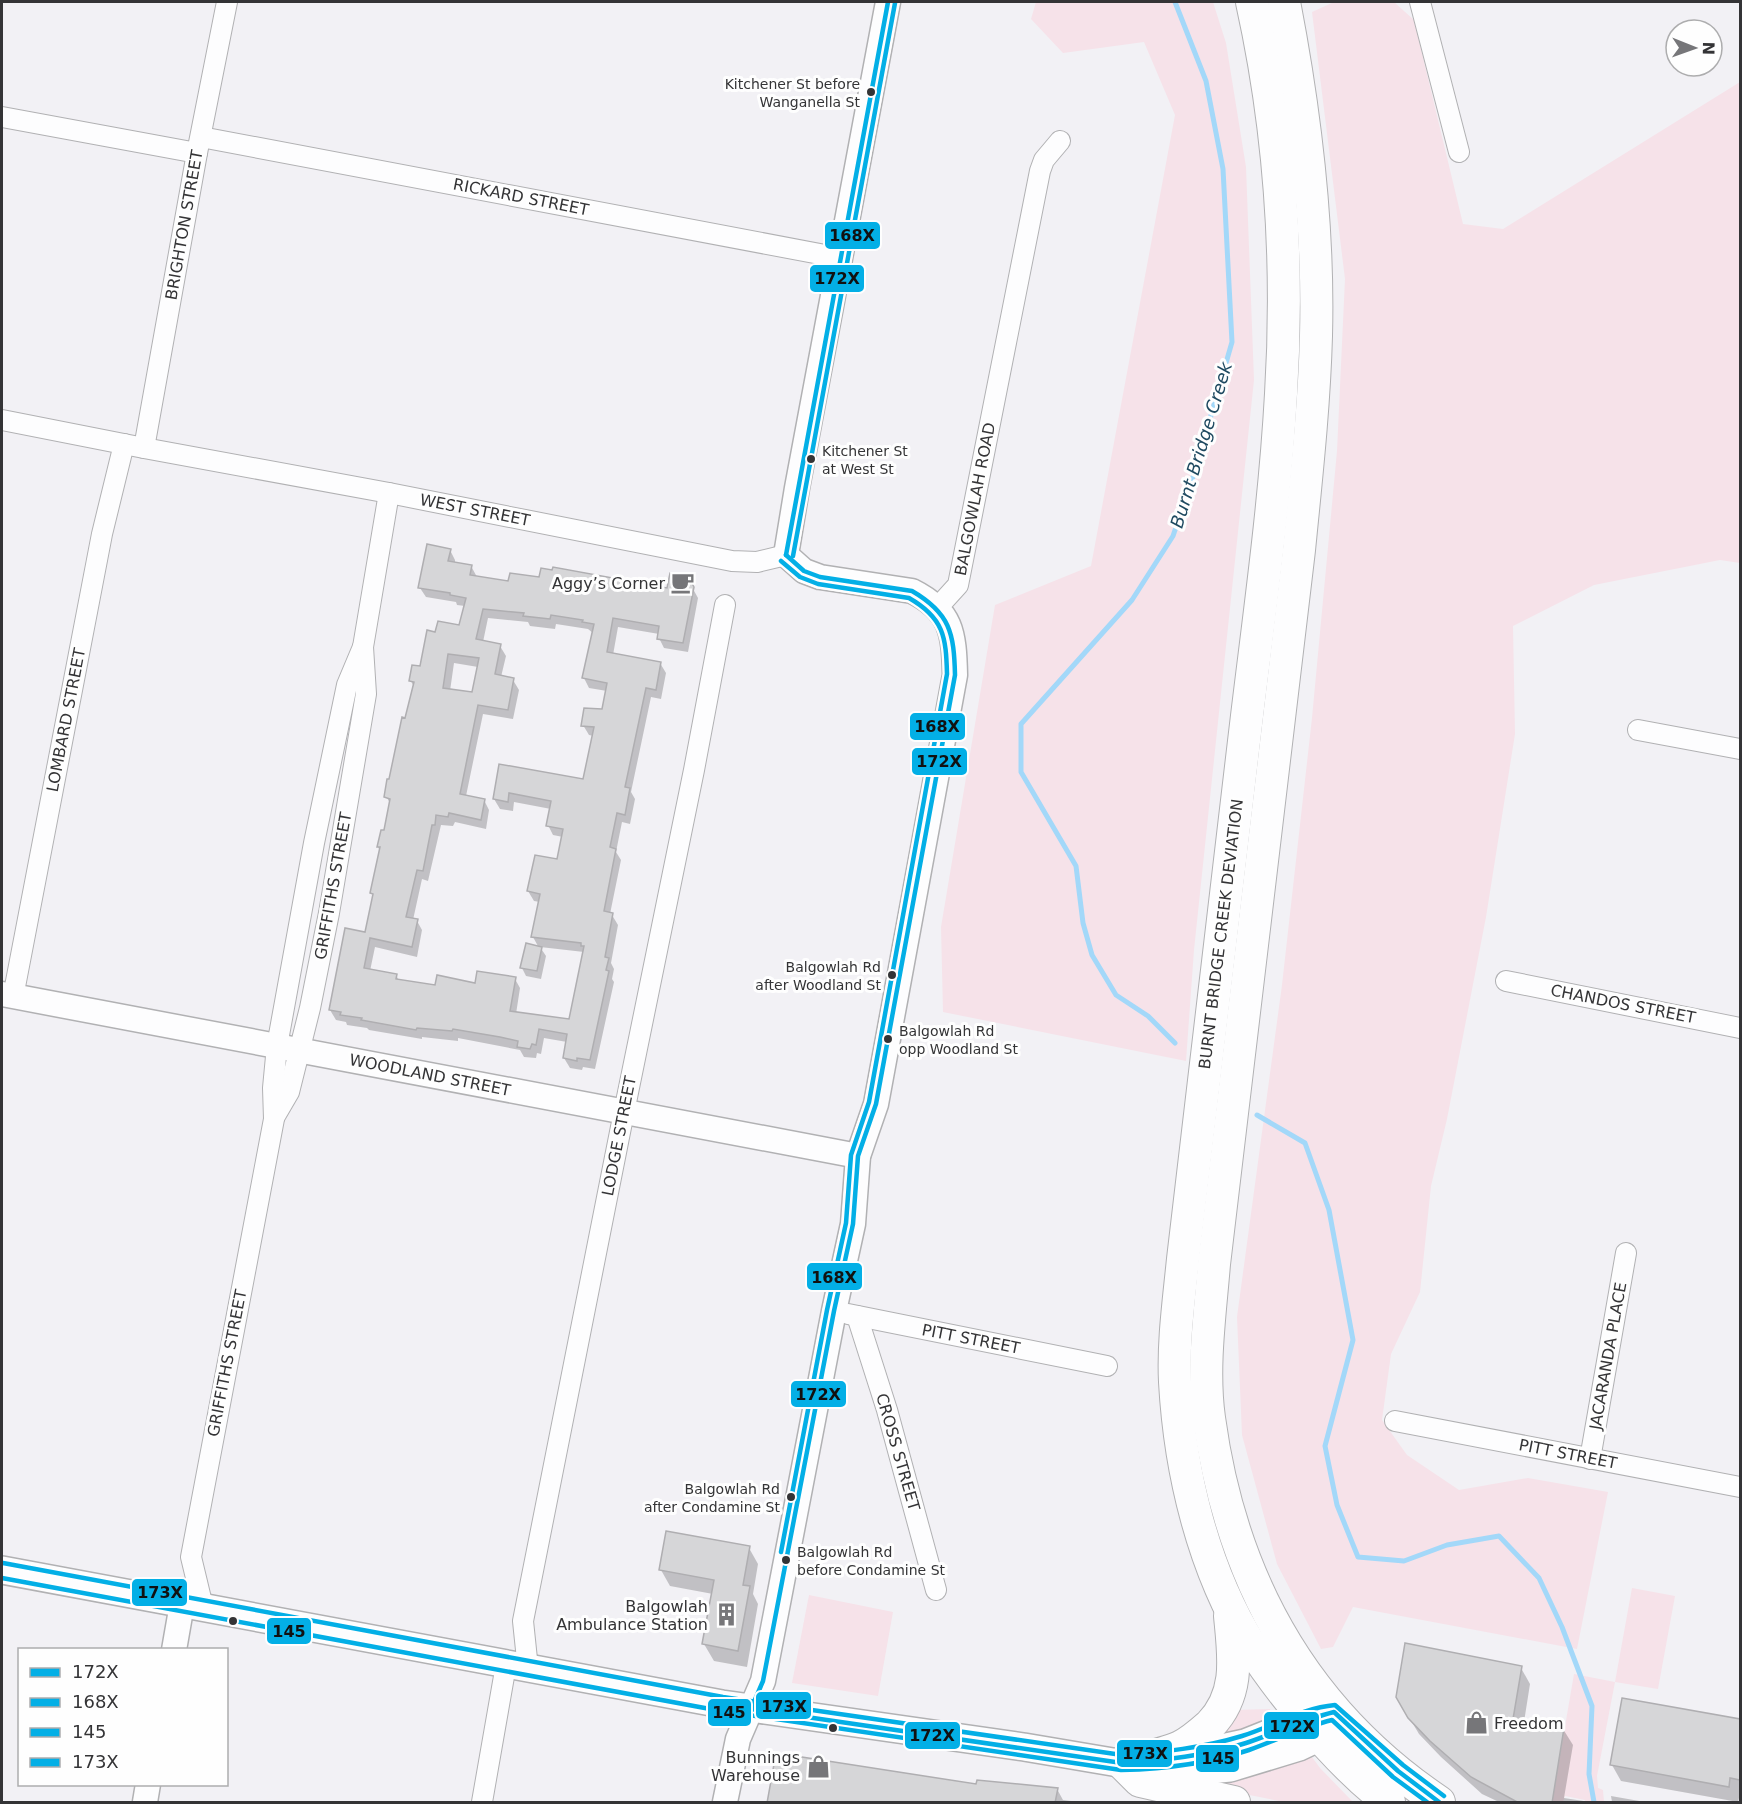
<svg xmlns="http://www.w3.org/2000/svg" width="1742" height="1804" font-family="'DejaVu Sans',sans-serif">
<rect width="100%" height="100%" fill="#f2f1f5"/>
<!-- green -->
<g fill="#f6e2e9">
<polygon points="1036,2 1213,2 1226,43 1246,167 1254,380 1194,950 1186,1061 943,1012 941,927 995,605 1091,566 1175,115 1144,42 1063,53 1031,19"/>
<polygon points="1334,2 1394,2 1414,20 1463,224 1503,229 1740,82 1740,563 1720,560 1594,585 1513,626 1515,734 1486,917 1447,1119 1431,1186 1420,1292 1391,1354 1382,1420 1407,1455 1459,1490 1528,1478 1608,1492 1577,1649 1353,1607 1333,1647 1321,1649 1277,1564 1242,1435 1237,1317 1282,985 1312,718 1337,451 1345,279 1312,12"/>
<polygon points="1632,1588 1675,1596 1658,1689 1615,1682 1597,1776 1598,1788 1603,1790 1604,1802 1585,1802 1585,1800 1565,1796 1563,1802 1552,1802 1574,1674 1615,1682"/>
<polygon points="809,1595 893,1612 878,1696 792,1683"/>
<polygon points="1270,1709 1274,1718 1263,1725 1219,1738 1233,1710"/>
<polygon points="1309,1753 1320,1768 1353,1802 1284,1802 1209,1787 1211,1779"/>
</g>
<!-- shadow -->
<g fill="#0003" fill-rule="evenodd">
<path d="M450,550L455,560V564L471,566L477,577L509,583L668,590L687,578L698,598L688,652L664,648L659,638V634L618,627L613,655L660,663L666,673L661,699L651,697L631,792L635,799L630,824L622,822L616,852L621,860L610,914L612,915L618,925L611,963L614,969L612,979L614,982L595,1069L583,1067L582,1070L570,1068L564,1058L567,1042L544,1038L541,1054L537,1053L536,1058L524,1057L520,1050L458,1038V1041L422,1037V1039L369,1030L367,1028L347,1025L346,1022L336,1020L330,1010L366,933L374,896L372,892L380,851L378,847L382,831L386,832L391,805L386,796L414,687L411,681L421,668L436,633L460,627L465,606L457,605L456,602L426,597L420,588ZM488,618L528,622L530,626L555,629L556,624L588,629L593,633L584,678L589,688L607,691L603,711L583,725L589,735L594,736L584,781L501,766L494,799L500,809L513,811L514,802L551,809L548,825L553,835L563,837L558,861L528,891L534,901L540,902L533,937L539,948L522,968L526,976L541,979L546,956L540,947L584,952L570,1021L516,1014L520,988L515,979L476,985L436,987L399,981L396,975L370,971L375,947L417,957L422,930L417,921L413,920L422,879L428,881L441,825L453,826L455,822L486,829L489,810L484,800L466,796L483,714L513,719L519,690L513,680L501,677L506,656L500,646L483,642ZM454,663L478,667L473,694L450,691Z"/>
<polygon points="749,1548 758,1564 753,1594 758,1604 747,1667 714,1661 704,1644 713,1594 670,1586 661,1570"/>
<polygon points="1521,1668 1530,1684 1524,1722 1563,1729 1573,1745 1564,1798 1590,1802 1499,1802 1482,1794 1441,1757 1419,1734 1397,1697"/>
<polygon points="1623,1699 1740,1721 1740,1794 1738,1802 1621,1781 1612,1765"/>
<polygon points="978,1786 1057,1789 1063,1800 1079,1802 769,1802"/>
<polygon points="1611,1796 1645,1802 1612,1802"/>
</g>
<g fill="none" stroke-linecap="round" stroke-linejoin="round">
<!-- stream -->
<g stroke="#a3d8f9" stroke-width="5">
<polyline points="1175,2 1206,81 1223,169 1232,342 1195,471 1173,536 1132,600 1021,724 1021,772 1076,866 1083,923 1092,955 1116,995 1148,1016 1175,1043"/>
<polyline points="1257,1115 1305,1143 1329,1210 1353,1340 1325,1446 1337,1505 1358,1557 1404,1561 1447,1545 1499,1536 1539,1578 1562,1627 1592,1706 1589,1774 1594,1802"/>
</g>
</g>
<!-- building -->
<g fill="#d6d6d8" stroke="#afaeb1" stroke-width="1.5" fill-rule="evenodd">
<path d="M427,544L451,549L448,561L472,565L470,575L508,581L510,573L539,577L541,568L552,570L553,567L667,588L670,573L688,576L694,587L683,643L657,639L659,626L613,618L607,652L661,662L656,690L646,688L625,787L630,788L625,815L617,813L610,847L616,849L604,911L613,913L605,957L609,958L606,970L609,971L590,1060L577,1058V1061L563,1058L567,1034L539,1029L536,1045L532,1044L530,1049L517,1047L518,1041L500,1037L453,1029L452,1031L417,1028L416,1030L361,1020L362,1018L340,1015L341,1012L329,1010L345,928L365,932L373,894L370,893L380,847H377L381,830H384L390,799L384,797L387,779H389L402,717L405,718L414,682L409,681L412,665L420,666L427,630L435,632L438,621L459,625L466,598L450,595V593L418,588ZM483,609L524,613L523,616L550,619L551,615L583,620L582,622L594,624L582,678L607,683L602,709L584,708L581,726L594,727L583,779L499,764L493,799L508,802L509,793L551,801L546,826L563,829L557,859L535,855L527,891L540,894L531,937L581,943V946H584L569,1019L510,1011L516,977L477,971L475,983L437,975L435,985L396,979L397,974L364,968L370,938L412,947L418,919L406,917L417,870L423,871L432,825H435L436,815L448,817L449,813L481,820L485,799L460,794L478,705L508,710L514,678L495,674L501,644L476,639ZM448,654L479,658L472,692L443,688Z"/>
<polygon points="526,943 542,947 537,971 520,968"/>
<polygon points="666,1531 750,1546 743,1585 750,1586 738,1651 702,1644 714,1580 659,1570"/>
<polygon points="1405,1643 1522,1666 1513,1719 1564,1728 1552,1803 1519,1803 1471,1777 1430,1741 1408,1718 1396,1697"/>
<polygon points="1622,1698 1740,1719 1740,1780 1730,1778 1729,1787 1610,1765"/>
<polygon points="776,1753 976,1784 977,1780 1058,1788 1055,1803 767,1803"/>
</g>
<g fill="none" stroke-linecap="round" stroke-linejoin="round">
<defs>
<g id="minor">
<polyline points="1420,2 1459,152"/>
<polyline points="2,117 197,153"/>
<polyline points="201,137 841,258"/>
<polyline points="2,420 144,448 389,493 732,561 757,562 786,555"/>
<polyline points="144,448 197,153 227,2"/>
<polyline points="938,607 958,585 1040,171 1044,160 1060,141"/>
<polyline points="1638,730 1740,749"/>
<polyline points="1506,981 1740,1028"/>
<polyline points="13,997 102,534 124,444"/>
<polyline points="275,1116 289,1092 310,1008 329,913 366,694 363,647 389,493"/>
<polyline points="848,1314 1107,1366"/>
<polyline points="857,1316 887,1410 936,1590"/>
<polyline points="1395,1421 1740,1487"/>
<polyline points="1590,1459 1626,1253"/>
<polyline points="203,1607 191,1557 274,1119 273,1088 277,1046 314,843 347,685 363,647"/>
<polyline points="528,1669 523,1621 624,1112 694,770 725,605"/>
<polyline points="482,1802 506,1665"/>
</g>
<g id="tertiary">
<polyline points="2,994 858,1156"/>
<polyline points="174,1650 182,1604"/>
<polyline points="145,1802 148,1784"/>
<path d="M725,1802L738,1739L763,1681L834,1311L853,1224L858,1156L876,1104L955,675C954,633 952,611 912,591L820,577L804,571L786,555L797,488L888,2"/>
</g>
<g id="secondary">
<polyline points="2,1570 722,1704 1024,1747 1178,1773 1230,1768 1299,1747 1320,1737"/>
<polyline points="1171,1759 1245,1743 1305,1719"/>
</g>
<g id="trunk">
<path d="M1252,2C1280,129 1289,264 1281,394C1275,502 1260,609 1247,716C1226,897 1204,1078 1183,1259C1179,1300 1173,1341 1175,1382C1180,1472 1203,1569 1251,1646C1267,1672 1286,1696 1305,1719C1331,1750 1357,1778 1389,1802"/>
<path d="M1284,2C1305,111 1319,224 1316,336C1314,408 1306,479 1299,550L1214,1264C1210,1314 1202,1368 1209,1418C1231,1579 1304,1711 1439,1802"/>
<path d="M1230,1616C1234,1657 1240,1694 1210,1725C1201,1733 1191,1742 1180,1747C1162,1755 1141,1758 1122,1763L1140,1781L1234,1802"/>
</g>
</defs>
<!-- minor casing -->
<use href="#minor" stroke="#b1b1b3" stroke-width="22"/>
<!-- tertiary casing -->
<use href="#tertiary" stroke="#b1b1b3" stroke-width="27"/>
<!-- secondary casing -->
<use href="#secondary" stroke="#b1b1b3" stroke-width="30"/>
<!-- trunk casing -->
<use href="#trunk" stroke="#b1b1b3" stroke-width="34"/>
<!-- minor -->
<use href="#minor" stroke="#fdfdfe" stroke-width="20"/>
<!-- tertiary -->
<use href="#tertiary" stroke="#fdfdfe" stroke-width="24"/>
<!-- secondary -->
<use href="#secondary" stroke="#fdfdfe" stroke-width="27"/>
<!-- trunk -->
<use href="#trunk" stroke="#fdfdfe" stroke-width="32"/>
<defs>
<g id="bus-1">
<polyline points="786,555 888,2"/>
<path d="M751,1709L763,1681L834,1311L853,1224L858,1156L876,1104L955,675C954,633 950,613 912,591L820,577L804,571L786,555"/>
<path d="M751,1709L1122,1763C1164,1760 1206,1756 1246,1743C1276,1733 1302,1720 1334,1712L1398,1771L1439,1802"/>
</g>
<g id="bus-2">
<polyline points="793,556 895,3"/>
<path d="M781,1552L827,1310L846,1223L851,1155L869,1102L947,674C946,637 944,618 909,598L818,584L800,577L781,561"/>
</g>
<path id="bus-3" d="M2,1578L721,1711L1121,1770C1162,1769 1210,1763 1249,1750C1277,1740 1303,1727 1332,1720L1393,1777L1427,1802"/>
<path id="bus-4" d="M3,1563L723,1697L1122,1755C1163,1752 1203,1748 1242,1736C1274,1726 1302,1708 1335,1705L1403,1765L1444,1796"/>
</defs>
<!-- bus-1 casing -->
<use href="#bus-1" stroke="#fefefe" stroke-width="9"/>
<!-- bus-2 casing -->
<use href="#bus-2" stroke="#fefefe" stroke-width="9"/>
<!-- bus-3 casing -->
<use href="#bus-3" stroke="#fefefe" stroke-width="9"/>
<!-- bus-4 casing -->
<use href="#bus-4" stroke="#fefefe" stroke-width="9"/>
<!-- bus-1 -->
<use href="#bus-1" stroke="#03afe6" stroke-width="4.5"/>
<!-- bus-2 -->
<use href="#bus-2" stroke="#03afe6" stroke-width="4.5"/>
<!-- bus-3 -->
<use href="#bus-3" stroke="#03afe6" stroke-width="4.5"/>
<!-- bus-4 -->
<use href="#bus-4" stroke="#03afe6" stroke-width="4.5"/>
</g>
<!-- icons -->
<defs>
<symbol id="cafe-bare" viewBox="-9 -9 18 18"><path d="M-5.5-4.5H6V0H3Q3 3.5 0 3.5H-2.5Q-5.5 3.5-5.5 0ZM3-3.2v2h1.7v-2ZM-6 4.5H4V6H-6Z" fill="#767679" stroke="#fefefe" stroke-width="2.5" paint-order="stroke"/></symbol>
<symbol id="building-bare" viewBox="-9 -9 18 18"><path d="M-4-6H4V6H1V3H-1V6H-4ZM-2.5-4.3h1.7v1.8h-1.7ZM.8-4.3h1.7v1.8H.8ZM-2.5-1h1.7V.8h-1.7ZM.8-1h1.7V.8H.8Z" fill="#767679" stroke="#fefefe" stroke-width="2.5" paint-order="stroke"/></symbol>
<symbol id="shop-bare" viewBox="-9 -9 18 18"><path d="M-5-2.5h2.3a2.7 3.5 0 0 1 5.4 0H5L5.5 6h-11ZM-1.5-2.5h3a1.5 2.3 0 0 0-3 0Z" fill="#767679" stroke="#fefefe" stroke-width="2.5" paint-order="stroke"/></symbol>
</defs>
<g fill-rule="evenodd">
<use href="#cafe-bare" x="666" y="566" width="33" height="33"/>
<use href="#building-bare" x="710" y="1598" width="33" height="33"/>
<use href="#shop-bare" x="1460" y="1706" width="33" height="33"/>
<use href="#shop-bare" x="802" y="1750" width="33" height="33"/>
</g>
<!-- markers -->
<g fill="#343436" stroke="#fefefe" stroke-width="2">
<circle cx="871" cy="92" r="5"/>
<circle cx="811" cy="459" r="5"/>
<circle cx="892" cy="975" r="5"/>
<circle cx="888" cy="1039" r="5"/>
<circle cx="791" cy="1497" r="5"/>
<circle cx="786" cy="1560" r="5"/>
<circle cx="233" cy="1621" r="5"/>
<circle cx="833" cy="1728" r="5"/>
</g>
<g text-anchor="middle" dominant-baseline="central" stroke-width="6" stroke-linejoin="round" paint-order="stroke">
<!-- bus labels -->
<g font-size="14" fill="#343436" stroke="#fefefe" text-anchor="end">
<text x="860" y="84">Kitchener St before<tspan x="860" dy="18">Wanganella St</tspan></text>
<text x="822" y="451" text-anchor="start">Kitchener St<tspan x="822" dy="18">at West St</tspan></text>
<text x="881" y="967">Balgowlah Rd<tspan x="881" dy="18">after Woodland St</tspan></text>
<text x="899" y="1031" text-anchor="start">Balgowlah Rd<tspan x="899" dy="18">opp Woodland St</tspan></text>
<text x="780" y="1489">Balgowlah Rd<tspan x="780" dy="18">after Condamine St</tspan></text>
<text x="797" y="1552" text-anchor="start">Balgowlah Rd<tspan x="797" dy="18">before Condamine St</tspan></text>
</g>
<!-- street labels -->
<g font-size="16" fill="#343436" stroke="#fefefe">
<text transform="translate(521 197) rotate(11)">RICKARD STREET</text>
<text transform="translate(184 225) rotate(-80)">BRIGHTON STREET</text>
<text transform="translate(975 499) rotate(-79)">BALGOWLAH ROAD</text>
<text transform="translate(475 510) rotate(11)">WEST STREET</text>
<text transform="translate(66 720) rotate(-79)">LOMBARD STREET</text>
<text transform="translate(333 886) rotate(-80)">GRIFFITHS STREET</text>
<text transform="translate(1221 934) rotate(-83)">BURNT BRIDGE CREEK DEVIATION</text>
<text transform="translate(1623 1004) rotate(11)">CHANDOS STREET</text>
<text transform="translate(430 1075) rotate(11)">WOODLAND STREET</text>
<text transform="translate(619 1136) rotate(-79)">LODGE STREET</text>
<text transform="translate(971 1339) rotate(11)">PITT STREET</text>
<text transform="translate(1608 1356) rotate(-80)">JACARANDA PLACE</text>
<text transform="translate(227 1363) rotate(-79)">GRIFFITHS STREET</text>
<text transform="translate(898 1452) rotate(74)">CROSS STREET</text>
<text transform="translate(1568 1454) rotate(11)">PITT STREET</text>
</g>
<!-- poi labels -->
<g font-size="16" fill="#343436" stroke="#fefefe" text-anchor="end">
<text x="665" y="583">Aggy’s Corner</text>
<text x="708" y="1606">Balgowlah<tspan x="708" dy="18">Ambulance Station</tspan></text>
<text x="1494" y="1723" text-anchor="start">Freedom</text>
<text x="800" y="1757">Bunnings<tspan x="800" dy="18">Warehouse</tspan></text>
</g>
<!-- water labels -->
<g font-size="18" font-style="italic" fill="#1e4960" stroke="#fefefe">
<text transform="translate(1201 445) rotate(-73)">Burnt Bridge Creek</text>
</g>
</g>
<g stroke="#fefefe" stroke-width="2">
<rect x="824" y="221" width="57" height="29" rx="6" fill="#03afe6"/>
<rect x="809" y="264" width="56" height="29" rx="6" fill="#03afe6"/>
<rect x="909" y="712" width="57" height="29" rx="6" fill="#03afe6"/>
<rect x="911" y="747" width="57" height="29" rx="6" fill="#03afe6"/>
<rect x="806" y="1262" width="57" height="29" rx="6" fill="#03afe6"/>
<rect x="790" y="1380" width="57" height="28" rx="6" fill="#03afe6"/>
<rect x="131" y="1578" width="57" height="29" rx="6" fill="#03afe6"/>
<rect x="266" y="1617" width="46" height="28" rx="6" fill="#03afe6"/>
<rect x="755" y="1691" width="57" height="29" rx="6" fill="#03afe6"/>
<rect x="707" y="1698" width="45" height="29" rx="6" fill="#03afe6"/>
<rect x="1263" y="1711" width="57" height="29" rx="6" fill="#03afe6"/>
<rect x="904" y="1721" width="57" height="29" rx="6" fill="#03afe6"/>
<rect x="1116" y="1739" width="57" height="29" rx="6" fill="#03afe6"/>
<rect x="1195" y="1744" width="45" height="29" rx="6" fill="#03afe6"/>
</g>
<g font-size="16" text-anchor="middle" font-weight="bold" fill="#111">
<text x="852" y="241">168X</text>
<text x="837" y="284">172X</text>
<text x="937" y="732">168X</text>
<text x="939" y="767">172X</text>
<text x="834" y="1283">168X</text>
<text x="818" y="1400">172X</text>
<text x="160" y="1598">173X</text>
<text x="289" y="1637">145</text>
<text x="784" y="1712">173X</text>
<text x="729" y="1718">145</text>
<text x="1292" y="1732">172X</text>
<text x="932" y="1741">172X</text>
<text x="1145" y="1759">173X</text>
<text x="1218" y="1764">145</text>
</g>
<!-- border -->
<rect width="1742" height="1804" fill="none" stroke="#343436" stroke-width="6"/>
<!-- legend -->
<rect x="18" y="1648" width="210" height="138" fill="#fefefe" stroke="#adadae" stroke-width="1.5"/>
<rect x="30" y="1668" width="30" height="9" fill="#03afe6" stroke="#adadae" stroke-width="1.5"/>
<text x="72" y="1678" font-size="18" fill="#343436">172X</text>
<rect x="30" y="1698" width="30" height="9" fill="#03afe6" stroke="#adadae" stroke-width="1.5"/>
<text x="72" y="1708" font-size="18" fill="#343436">168X</text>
<rect x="30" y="1728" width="30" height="9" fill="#03afe6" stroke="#adadae" stroke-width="1.5"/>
<text x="72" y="1738" font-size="18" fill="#343436">145</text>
<rect x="30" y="1758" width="30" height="9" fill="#03afe6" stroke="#adadae" stroke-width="1.5"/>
<text x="72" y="1768" font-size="18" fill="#343436">173X</text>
<!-- north arrow -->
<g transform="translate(1694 48) rotate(91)"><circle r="28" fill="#fefefe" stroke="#adadae" stroke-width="1.5"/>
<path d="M0-4.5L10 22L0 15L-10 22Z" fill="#767679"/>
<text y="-9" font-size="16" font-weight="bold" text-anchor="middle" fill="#343436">N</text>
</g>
</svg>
